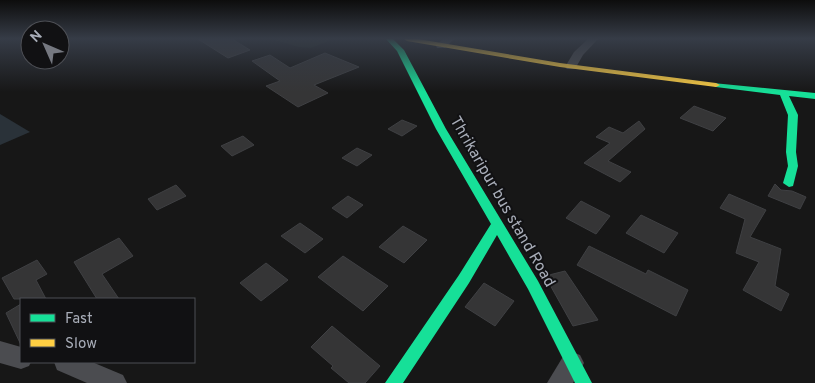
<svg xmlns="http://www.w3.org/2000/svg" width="815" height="383" font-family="Overpass,sans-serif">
<rect width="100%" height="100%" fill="#171717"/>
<!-- green -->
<polygon fill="#1d241e" points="272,39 334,39 311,48 298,47"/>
<!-- water -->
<polygon fill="#2a3239" points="0,114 30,132 0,145"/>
<!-- building -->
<g fill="#353536" stroke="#3f4043">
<polygon points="198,39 232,39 250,50 228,58"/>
<polygon points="325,53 359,67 314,85 328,93 298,107 266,86 280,81 252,61 270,55 290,68"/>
<polygon points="694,106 726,118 713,131 680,118"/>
<polygon points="402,120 417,126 402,136 388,129"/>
<polygon points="639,121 645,129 608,161 631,172 620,182 584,163 610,143 596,137 609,127 623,133"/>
<polygon points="243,136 254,145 232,156 221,146"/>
<polygon points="357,148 372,155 357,166 342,158"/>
<polygon points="775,184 781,190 792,191 806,197 800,209 768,196"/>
<polygon points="176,185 186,196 157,210 148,199"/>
<polygon points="729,194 766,210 750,237 781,249 775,286 789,294 781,311 743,290 759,262 736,253 745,219 720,208"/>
<polygon points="348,196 363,205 347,218 332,208"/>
<polygon points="581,201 610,216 596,234 566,218"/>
<polygon points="641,215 678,233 664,253 626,233"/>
<polygon points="300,223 323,239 305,253 281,236"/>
<polygon points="403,226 427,240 404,263 379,247"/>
<polygon points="119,238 133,256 102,274 119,299 97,299 74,262"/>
<polygon points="589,246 646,274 648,270 688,290 676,316 577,265"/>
<polygon points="343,256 388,286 363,311 318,277"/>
<polygon points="37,260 47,274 36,280 46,299 14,299 2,278"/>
<polygon points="266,263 288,280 261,301 240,283"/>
<polygon points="565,271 598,320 573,326 545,276"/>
<polygon points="484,283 514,301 495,326 465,307"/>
<polygon points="21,304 21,345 6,313"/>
<polygon points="332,326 380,366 365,383 349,383 331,368 333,366 311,347"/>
</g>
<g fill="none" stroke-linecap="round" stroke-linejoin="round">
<!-- street -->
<g fill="#4b4c50" fill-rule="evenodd">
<polygon points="443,39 454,39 445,48 437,48 436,46"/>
<polygon points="588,39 598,39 583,55 575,69 567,69 565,67 574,52"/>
<polygon points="0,341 21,347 21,362 31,362 29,366 21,369 0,363"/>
<polygon points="572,352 580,355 584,363 573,383 547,383 564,355"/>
<polygon points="54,362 92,362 123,375 127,383 87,383 57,370"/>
</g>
<!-- fast -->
<g fill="#16e098" fill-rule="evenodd">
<polygon points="386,39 393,39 404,50 446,129 538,281 592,383 575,383 528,289 497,235 469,283 403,383 385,383 459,275 491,224 436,129 397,51"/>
<polygon points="713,83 815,93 815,99 789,96 798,115 796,152 798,166 793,186 789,187 783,183 788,166 786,152 788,115 780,95 716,87 712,85"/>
</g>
<!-- slow -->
<polygon fill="#ffcf43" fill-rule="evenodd" points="404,39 418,39 560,63 716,83 720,85 716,87 560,67 407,41"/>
</g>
<!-- sky -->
<linearGradient id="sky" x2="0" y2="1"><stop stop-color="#0d0d0d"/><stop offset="0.42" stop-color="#363c47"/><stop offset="1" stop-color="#363c47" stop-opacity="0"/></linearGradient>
<rect width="815" height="92" fill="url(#sky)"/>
<g text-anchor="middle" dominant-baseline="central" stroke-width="4" stroke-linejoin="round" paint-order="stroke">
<!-- street labels -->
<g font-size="16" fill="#a8adb8" stroke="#111113">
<text transform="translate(502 202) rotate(60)">Thrikaripur bus stand Road</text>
</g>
</g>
<!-- legend -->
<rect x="20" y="298" width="175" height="65" fill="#111113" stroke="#4d4f55"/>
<rect x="30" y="314" width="25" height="8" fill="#16e098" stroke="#4d4f55"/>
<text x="65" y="323" font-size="15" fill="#a8adb8">Fast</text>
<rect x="30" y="339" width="25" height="8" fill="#ffcf43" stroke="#4d4f55"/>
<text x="65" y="348" font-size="15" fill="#a8adb8">Slow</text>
<!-- north arrow -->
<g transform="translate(45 45) rotate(315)"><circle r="24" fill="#111113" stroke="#4d4f55"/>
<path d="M0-4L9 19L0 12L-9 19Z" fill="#757880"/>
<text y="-8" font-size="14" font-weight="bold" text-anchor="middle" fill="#a8adb8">N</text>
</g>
</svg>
